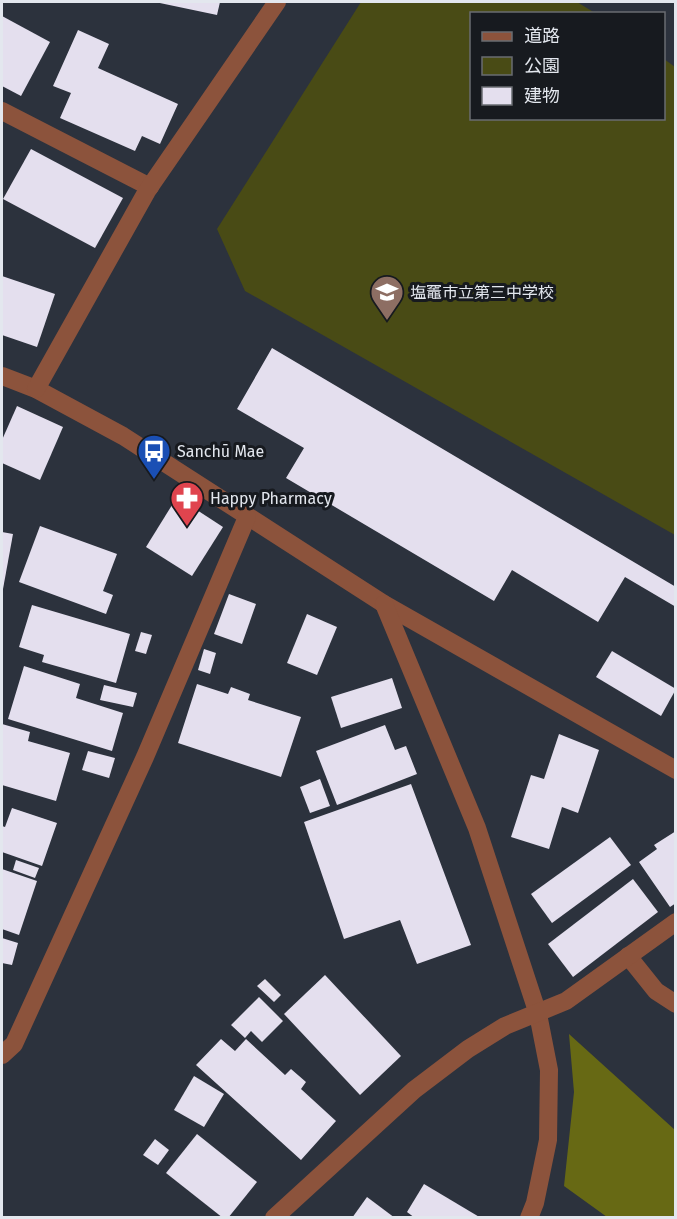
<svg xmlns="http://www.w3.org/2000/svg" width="677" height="1219" font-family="'Fira Sans','Noto Sans JP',sans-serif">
<rect width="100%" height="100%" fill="#2c323d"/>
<!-- green -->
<polygon fill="#494b15" points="361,2 577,2 595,13 472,14 472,118 664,118 664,59 675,67 675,535 245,291 217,229"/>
<!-- forest -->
<polygon fill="#676914" points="569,1034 675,1130 675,1217 607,1217 564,1186 574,1092"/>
<!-- building -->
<g fill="#e4dfee">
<polygon points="155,2 220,2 217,15"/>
<polygon points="2,16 50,42 21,96 2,86"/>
<polygon points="78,30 109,44 98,68 178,104 160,144 142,136 135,151 60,118 71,93 53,86"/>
<polygon points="31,149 123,198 95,248 3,199"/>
<polygon points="2,276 55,294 37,347 2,335"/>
<polygon points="272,348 676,587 676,607 625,577 598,622 512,570 494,601 286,478 304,448 237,409"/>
<polygon points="17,406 63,427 40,480 2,463 2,440"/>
<polygon points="177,497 223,527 192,576 146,547"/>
<polygon points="40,526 117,554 103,591 113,595 106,614 19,582"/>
<polygon points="2,532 13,534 3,589 2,589"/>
<polygon points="229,594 256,604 242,644 214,634"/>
<polygon points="32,605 130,634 116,683 42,662 44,655 19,647"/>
<polygon points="307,614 337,627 317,675 287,663"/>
<polygon points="141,632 152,635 146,654 135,651"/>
<polygon points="204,649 216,653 210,674 198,670"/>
<polygon points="612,651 676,689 661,716 596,677"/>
<polygon points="24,666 80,684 76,698 123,713 112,751 8,719"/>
<polygon points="392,678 402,708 341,728 331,697"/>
<polygon points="197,684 228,694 231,687 250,694 248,700 301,717 281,777 178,743"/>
<polygon points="104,685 137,693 133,707 100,700"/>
<polygon points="2,724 30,732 28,741 70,753 56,801 2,785"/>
<polygon points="385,725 395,750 406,746 417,774 337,805 316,751"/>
<polygon points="559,734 599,750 578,813 562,807 549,849 511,837 531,775 544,779"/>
<polygon points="88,751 115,758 109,778 82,770"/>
<polygon points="320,779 330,806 310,813 300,787"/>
<polygon points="411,784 471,945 417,964 400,920 344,939 304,822"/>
<polygon points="12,808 57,823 42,866 2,852 2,826 5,827"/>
<polygon points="676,831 676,903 670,907 639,862 657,849 654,845"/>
<polygon points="610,837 631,865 552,923 531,894"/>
<polygon points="16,860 39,868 35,878 13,870"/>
<polygon points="2,869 37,881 19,935 2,929"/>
<polygon points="633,879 658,912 573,977 548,944"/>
<polygon points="2,938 18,943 12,965 2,963"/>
<polygon points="325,975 401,1056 360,1095 284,1014"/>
<polygon points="265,979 281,995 274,1002 257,986"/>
<polygon points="259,997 283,1021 262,1042 251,1031 245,1038 231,1025"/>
<polygon points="221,1039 235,1051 246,1039 285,1075 291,1069 306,1082 301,1089 336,1121 301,1160 196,1065"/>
<polygon points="194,1076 224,1094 204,1127 174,1110"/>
<polygon points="197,1134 257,1182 228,1218 223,1218 166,1173"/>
<polygon points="155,1139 169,1150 158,1165 143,1155"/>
<polygon points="424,1184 481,1218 415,1218 407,1212"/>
<polygon points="367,1197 395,1218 352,1218"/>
</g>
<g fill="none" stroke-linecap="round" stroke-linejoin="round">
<!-- minor -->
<g stroke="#8c533c" stroke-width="18">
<polyline points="2,111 150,187"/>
<polyline points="2,376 36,389 123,436 384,604 676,770"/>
<polyline points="36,389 147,191 277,2"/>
<polyline points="384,604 477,828 538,1014 549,1070 548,1140 535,1203 529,1218"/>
<polyline points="628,956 656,991 676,1004"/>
<polyline points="2,1055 14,1044 145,757 247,517"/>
<polyline points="274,1218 414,1090 468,1049 505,1026 566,1001 676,922"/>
</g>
</g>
<!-- icons -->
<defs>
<symbol id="school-pin" viewBox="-11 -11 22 30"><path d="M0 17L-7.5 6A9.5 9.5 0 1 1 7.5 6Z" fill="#8d6e63" stroke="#171a1f"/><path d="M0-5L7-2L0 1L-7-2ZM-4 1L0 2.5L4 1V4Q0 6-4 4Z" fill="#fff"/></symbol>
<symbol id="bus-pin" viewBox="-11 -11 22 30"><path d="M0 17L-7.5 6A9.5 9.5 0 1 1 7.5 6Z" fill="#1a4fb4" stroke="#171a1f"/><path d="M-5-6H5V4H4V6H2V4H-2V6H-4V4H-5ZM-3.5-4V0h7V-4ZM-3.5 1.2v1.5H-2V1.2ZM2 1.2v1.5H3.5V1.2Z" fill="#fff"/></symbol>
<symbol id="pharmacy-pin" viewBox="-11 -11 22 30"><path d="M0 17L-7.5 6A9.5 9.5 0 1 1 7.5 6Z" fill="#e0444e" stroke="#171a1f"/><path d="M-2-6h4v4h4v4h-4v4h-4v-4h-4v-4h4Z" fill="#fff"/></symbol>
</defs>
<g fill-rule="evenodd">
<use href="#school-pin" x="368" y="273" width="38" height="52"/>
<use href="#bus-pin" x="135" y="432" width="38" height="52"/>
<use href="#pharmacy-pin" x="168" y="479" width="38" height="52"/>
</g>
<g text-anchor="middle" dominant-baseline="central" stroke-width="6" stroke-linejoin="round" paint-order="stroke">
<!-- poi labels -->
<g font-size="16" fill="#e3e7ee" stroke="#171a1f" text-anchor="start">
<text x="410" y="292">塩竈市立第三中学校</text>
<text x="177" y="451">Sanchū Mae</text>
<text x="210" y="498">Happy Pharmacy</text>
</g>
</g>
<!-- border -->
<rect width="677" height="1219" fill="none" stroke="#e3e7ee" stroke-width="6"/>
<!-- legend -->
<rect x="470" y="12" width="195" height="108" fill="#171a1f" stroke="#696c72" stroke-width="1.5"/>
<rect x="482" y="32" width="30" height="9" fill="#8c533c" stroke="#696c72" stroke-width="1.5"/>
<text x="524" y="42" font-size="18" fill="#e3e7ee">道路</text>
<rect x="482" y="57" width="30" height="18" fill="#494b15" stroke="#696c72" stroke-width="1.5"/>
<text x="524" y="72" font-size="18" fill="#e3e7ee">公園</text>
<rect x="482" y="87" width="30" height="18" fill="#e4dfee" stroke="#696c72" stroke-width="1.5"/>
<text x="524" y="102" font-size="18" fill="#e3e7ee">建物</text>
</svg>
